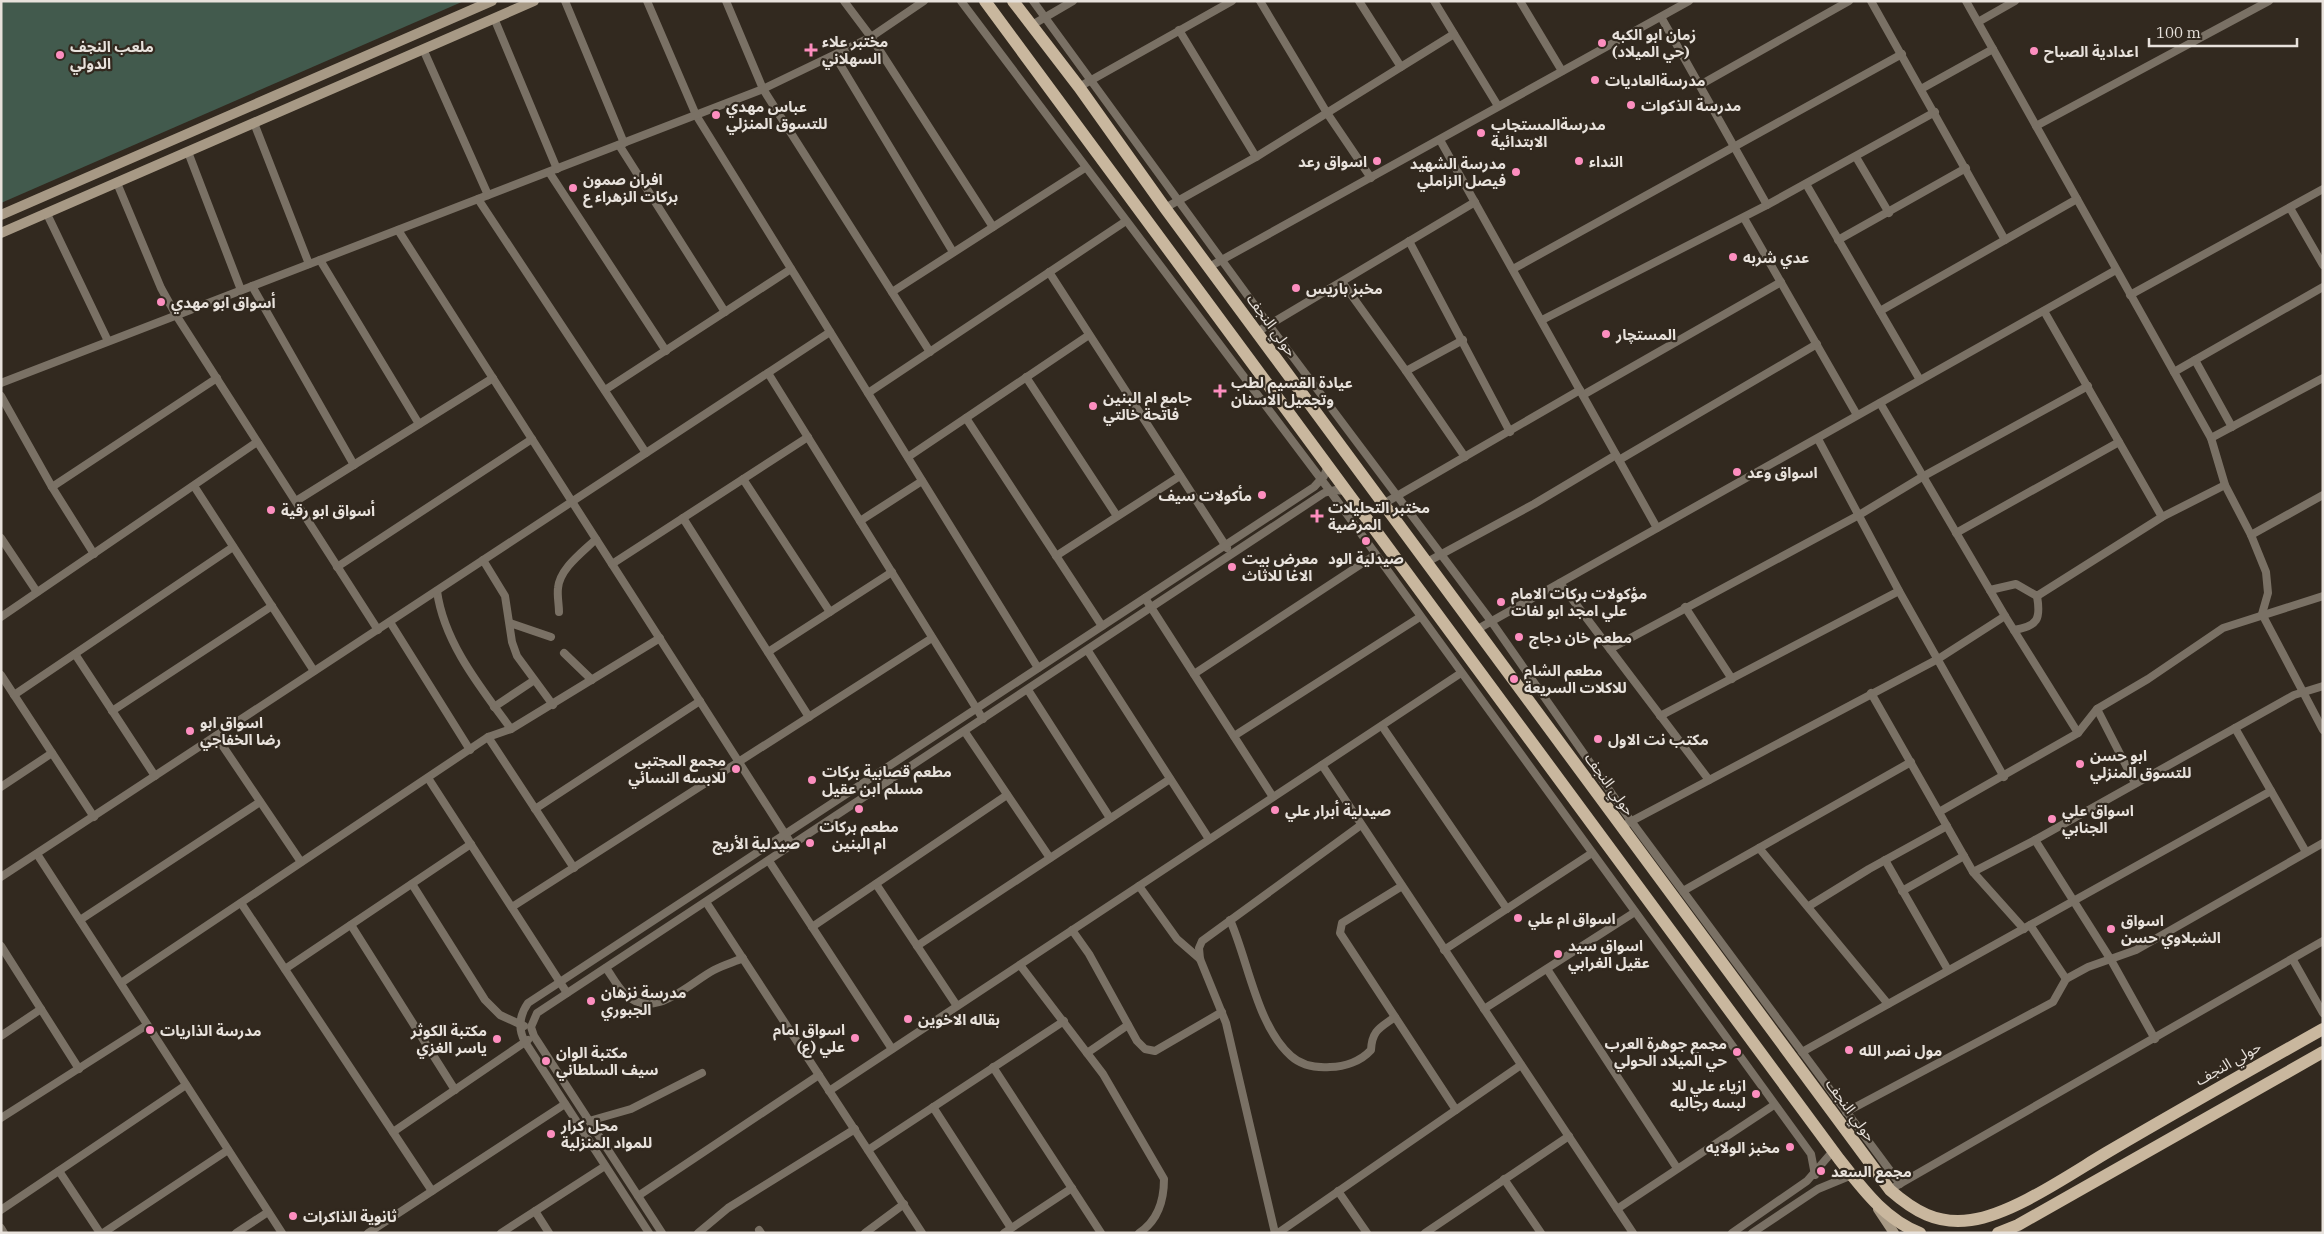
<svg xmlns="http://www.w3.org/2000/svg" width="2324" height="1234" font-family="'IBM Plex Serif','Noto Sans Arabic',serif">
<rect width="100%" height="100%" fill="#32291f"/>
<!-- green -->
<polygon fill="#425a4d" points="1,1 464,1 1,203"/>
<g fill="none" stroke-linecap="round" stroke-linejoin="round">
<!-- street -->
<g stroke="#7a7165" stroke-width="8">
<polyline points="565,1 624,143"/>
<polyline points="647,1 696,115 1038,668"/>
<polyline points="726,1 763,89 930,352"/>
<polyline points="844,1 871,37 993,227"/>
<polyline points="961,1 1330,491 1811,1154 1815,1175"/>
<polyline points="1033,1 1269,325 1491,621 1631,821 1900,1184"/>
<polyline points="1260,1 1327,113 1371,178"/>
<polyline points="1359,1 1401,67"/>
<polyline points="1434,1 1498,106"/>
<polyline points="1520,1 1562,71"/>
<polyline points="1871,1 2005,240"/>
<polyline points="1966,1 2211,438 2225,485 2251,535 2266,572 2268,593 2262,614 2323,730"/>
<polyline points="1661,17 1767,205"/>
<polyline points="494,18 557,169"/>
<polyline points="1978,22 2015,1"/>
<polyline points="1032,25 1073,1"/>
<polyline points="1179,30 1256,157"/>
<polyline points="423,49 488,195"/>
<polyline points="835,56 953,252"/>
<polyline points="1700,85 1849,1"/>
<polyline points="1079,87 1232,1"/>
<polyline points="1921,89 1993,49"/>
<polyline points="254,123 309,264"/>
<polyline points="2036,126 2269,1"/>
<polyline points="1440,140 1657,528"/>
<polyline points="619,145 725,312"/>
<polyline points="188,152 241,290"/>
<polyline points="1856,157 1889,213"/>
<polyline points="549,172 666,351"/>
<polyline points="117,183 161,288 176,315 378,630"/>
<polyline points="1806,184 1920,380"/>
<polyline points="478,199 646,453"/>
<polyline points="1165,208 1256,157 1454,34"/>
<polyline points="2290,208 2323,265"/>
<polyline points="47,214 108,341"/>
<polyline points="1744,218 1857,415"/>
<polyline points="398,230 792,845"/>
<polyline points="1838,240 1966,168"/>
<polyline points="1409,241 1510,432"/>
<polyline points="320,260 419,424"/>
<polyline points="1209,267 1689,1"/>
<polyline points="1513,269 1902,54"/>
<polyline points="1049,272 1227,548"/>
<polyline points="1342,282 1406,371 1463,340"/>
<polyline points="252,286 354,465"/>
<polyline points="892,292 1085,168"/>
<polyline points="2130,295 2323,189"/>
<polyline points="1880,311 2077,199"/>
<polyline points="2044,311 2162,517"/>
<polyline points="1542,320 1767,205 1935,112"/>
<polyline points="1257,332 1475,202"/>
<polyline points="2195,360 2232,427"/>
<polyline points="1406,371 1465,457"/>
<polyline points="2174,372 2323,287"/>
<polyline points="768,373 983,719"/>
<polyline points="1026,377 1117,516"/>
<polyline points="1,383 763,89 871,37 924,1"/>
<polyline points="605,390 791,269"/>
<polyline points="868,393 1126,221"/>
<polyline points="1583,395 1781,282"/>
<polyline points="1,396 52,487 94,554"/>
<polyline points="1880,403 2005,616 2078,733"/>
<polyline points="966,418 1102,626"/>
<polyline points="2211,438 2323,378"/>
<polyline points="1818,439 1899,591 2004,777"/>
<polyline points="908,457 1089,335"/>
<polyline points="1619,460 1817,344"/>
<polyline points="743,479 830,612"/>
<polyline points="194,486 314,671"/>
<polyline points="52,487 217,378"/>
<polyline points="296,501 493,378"/>
<polyline points="1383,504 1580,390"/>
<polyline points="683,518 809,717"/>
<polyline points="860,521 922,481"/>
<polyline points="1956,533 2119,442"/>
<polyline points="2251,535 2323,495"/>
<polyline points="1,538 37,592"/>
<polyline points="1056,556 1180,476"/>
<polyline points="483,560 505,596 512,642 517,656 553,705"/>
<polyline points="1427,562 1534,504 1616,455"/>
<polyline points="612,564 808,437"/>
<polyline points="337,567 532,439"/>
<polyline points="1560,583 1709,780"/>
<polyline points="1990,590 2016,584 2037,596 2162,517 2225,485"/>
<path d="M437,591C444,643 481,688 511,729"/>
<polyline points="1145,598 1273,797"/>
<polyline points="1685,607 1732,679"/>
<path d="M559,612C559,604 557,596 558,588C560,568 583,552 596,539"/>
<polyline points="1,617 257,442"/>
<polyline points="390,622 470,750"/>
<polyline points="510,623 551,637"/>
<polyline points="1476,630 2116,270"/>
<path d="M2014,630C2038,626 2041,619 2037,596"/>
<polyline points="1610,649 1859,515 1922,477 2088,386"/>
<polyline points="1088,651 1209,839"/>
<polyline points="768,652 892,572"/>
<polyline points="564,653 592,680"/>
<polyline points="75,654 155,776"/>
<polyline points="1194,674 1375,555"/>
<polyline points="1,675 94,817"/>
<polyline points="1028,690 1110,818"/>
<polyline points="1871,693 1973,872 2024,929"/>
<polyline points="14,695 233,547"/>
<polyline points="494,707 533,681"/>
<polyline points="112,711 272,606"/>
<polyline points="1660,716 1899,591"/>
<polyline points="1382,726 1507,909"/>
<polyline points="2235,728 2306,852"/>
<polyline points="965,732 1050,858"/>
<polyline points="216,736 301,862"/>
<polyline points="1234,736 1420,617"/>
<polyline points="488,737 574,868"/>
<polyline points="1322,765 1633,1233"/>
<polyline points="428,778 567,993"/>
<polyline points="2135,783 2097,709 2148,679 2223,628 2323,596"/>
<polyline points="1,787 52,753"/>
<polyline points="535,809 700,701"/>
<polyline points="1939,812 2078,733 2097,709"/>
<polyline points="1628,823 1938,659 2005,616"/>
<polyline points="2035,840 2111,960 2155,1039"/>
<polyline points="1759,848 1888,1004"/>
<polyline points="37,854 282,1233"/>
<polyline points="1885,860 1948,970"/>
<polyline points="769,861 892,1049"/>
<polyline points="1973,872 2035,840 2294,695 2323,686"/>
<polyline points="1,877 830,332"/>
<polyline points="412,884 485,1000 500,1015 524,1026"/>
<polyline points="876,884 957,1006"/>
<polyline points="1139,886 1177,939 1200,959"/>
<polyline points="1402,886 1342,923 1340,933 1456,1110"/>
<polyline points="1683,891 1911,762"/>
<polyline points="1902,891 1964,856"/>
<polyline points="706,902 922,1233"/>
<polyline points="241,903 432,1191"/>
<polyline points="1809,906 1869,869 1947,826"/>
<polyline points="512,907 932,638"/>
<polyline points="80,920 260,802"/>
<path d="M1230,920C1248,960 1257,1026 1291,1056C1301,1065 1316,1068 1330,1067C1345,1067 1361,1061 1371,1050C1372,1030 1380,1028 1395,1017"/>
<polyline points="351,925 455,1090"/>
<polyline points="2030,925 2066,979"/>
<polyline points="812,927 1007,795"/>
<polyline points="1072,930 1089,954 1137,1041 1145,1049 1155,1051 1222,1012"/>
<polyline points="1,946 79,1069"/>
<polyline points="917,946 1170,779"/>
<polyline points="1444,950 1592,853"/>
<polyline points="2293,960 2323,1013"/>
<path d="M1020,965L1103,1074L1164,1179C1164,1200 1159,1220 1139,1233"/>
<path d="M606,968C612,976 617,986 624,993C653,1023 689,983 714,970C723,965 734,962 743,958"/>
<polyline points="285,969 471,844"/>
<polyline points="1547,969 1677,1168"/>
<polyline points="121,983 488,737 511,729 660,638"/>
<polyline points="1484,1009 1635,912"/>
<polyline points="1,1036 41,1009"/>
<polyline points="1802,1052 2271,791"/>
<polyline points="1087,1053 1128,1025"/>
<polyline points="993,1067 1101,1233"/>
<polyline points="829,1091 1461,673"/>
<polyline points="933,1107 1011,1228"/>
<polyline points="1846,1112 2053,1002 2066,979 2088,967 2136,950 2323,843"/>
<polyline points="1,1118 147,1025"/>
<polyline points="589,1121 631,1109 702,1073"/>
<polyline points="393,1132 528,1040"/>
<polyline points="868,1150 1064,1021"/>
<polyline points="59,1171 100,1233"/>
<polyline points="1504,1179 1541,1233"/>
<polyline points="1896,1186 2323,941"/>
<polyline points="1338,1191 1367,1233"/>
<polyline points="638,1196 819,1075"/>
<polyline points="1617,1209 1774,1105"/>
<polyline points="1,1210 186,1085"/>
<polyline points="535,1211 549,1233"/>
<polyline points="1,1228 4,1233"/>
<polyline points="759,1230 761,1233"/>
<polyline points="103,1233 228,1150"/>
<polyline points="236,1233 268,1212"/>
<polyline points="368,1233 565,1104"/>
<polyline points="501,1233 605,1166"/>
<path d="M649,1233L525,1042C518,1029 519,1016 528,1003L1314,487L1324,476L1328,466"/>
<polyline points="662,1233 534,1036 531,1027 537,1013 1324,493 1335,490 1346,491"/>
<polyline points="698,1233 728,1208 855,1129"/>
<polyline points="865,1233 904,1204"/>
<polyline points="1004,1233 1072,1188"/>
<polyline points="1275,1233 1226,1023 1200,959 1199,948 1202,941 1361,825"/>
<polyline points="1278,1233 1521,1065"/>
<polyline points="1425,1233 1569,1136"/>
<polyline points="1732,1233 1807,1181 1833,1151"/>
<polyline points="1752,1233 1818,1189 1852,1175"/>
</g>
<!-- secondary -->
<g stroke="#a79985" stroke-width="10">
<polyline points="1,215 492,1"/>
<polyline points="1,233 534,1"/>
<polyline points="1878,1209 1894,1233"/>
</g>
<!-- primary -->
<g stroke="#c9b79e" stroke-width="12">
<path d="M985,1L1839,1159C1862,1188 1884,1219 1920,1233"/>
<path d="M1013,1L1079,87L1165,208L1890,1190C1914,1211 1937,1225 1971,1220C2013,1214 2069,1175 2106,1153C2178,1111 2250,1070 2323,1029"/>
<polyline points="1998,1233 2018,1225 2323,1052"/>
</g>
</g>
<!-- markers -->
<g fill="#fd8ebf" stroke="#32291f" stroke-width="2">
<circle cx="1602" cy="43" r="5"/>
<path d="M808.5 42.5h5v5h5v5h-5v5h-5v-5h-5v-5h5z"/>
<circle cx="2034" cy="51" r="5"/>
<circle cx="60" cy="55" r="5"/>
<circle cx="1595" cy="80" r="5"/>
<circle cx="1631" cy="105" r="5"/>
<circle cx="716" cy="115" r="5"/>
<circle cx="1481" cy="133" r="5"/>
<circle cx="1377" cy="161" r="5"/>
<circle cx="1579" cy="161" r="5"/>
<circle cx="1516" cy="172" r="5"/>
<circle cx="573" cy="188" r="5"/>
<circle cx="1733" cy="257" r="5"/>
<circle cx="1296" cy="288" r="5"/>
<circle cx="161" cy="302" r="5"/>
<circle cx="1606" cy="334" r="5"/>
<path d="M1217.5 383.5h5v5h5v5h-5v5h-5v-5h-5v-5h5z"/>
<circle cx="1093" cy="406" r="5"/>
<circle cx="1737" cy="472" r="5"/>
<circle cx="1262" cy="495" r="5"/>
<circle cx="271" cy="510" r="5"/>
<path d="M1314.5 508.5h5v5h5v5h-5v5h-5v-5h-5v-5h5z"/>
<circle cx="1366" cy="541" r="5"/>
<circle cx="1232" cy="567" r="5"/>
<circle cx="1501" cy="602" r="5"/>
<circle cx="1519" cy="637" r="5"/>
<circle cx="1514" cy="679" r="5"/>
<circle cx="190" cy="731" r="5"/>
<circle cx="1598" cy="739" r="5"/>
<circle cx="2080" cy="764" r="5"/>
<circle cx="736" cy="769" r="5"/>
<circle cx="812" cy="780" r="5"/>
<circle cx="859" cy="809" r="5"/>
<circle cx="1275" cy="810" r="5"/>
<circle cx="2052" cy="819" r="5"/>
<circle cx="810" cy="843" r="5"/>
<circle cx="1518" cy="918" r="5"/>
<circle cx="2111" cy="929" r="5"/>
<circle cx="1558" cy="954" r="5"/>
<circle cx="591" cy="1001" r="5"/>
<circle cx="908" cy="1019" r="5"/>
<circle cx="150" cy="1030" r="5"/>
<circle cx="855" cy="1038" r="5"/>
<circle cx="497" cy="1039" r="5"/>
<circle cx="1849" cy="1050" r="5"/>
<circle cx="1737" cy="1052" r="5"/>
<circle cx="546" cy="1061" r="5"/>
<circle cx="1756" cy="1094" r="5"/>
<circle cx="551" cy="1134" r="5"/>
<circle cx="1790" cy="1147" r="5"/>
<circle cx="1821" cy="1171" r="5"/>
<circle cx="293" cy="1216" r="5"/>
</g>
<g text-anchor="middle" dominant-baseline="central" stroke-width="4.5" stroke-linejoin="round" paint-order="stroke">
<!-- poi labels -->
<g font-size="15" font-weight="bold" fill="#e8e2dc" stroke="#32291f" text-anchor="start">
<text x="1612" y="34">زمان ابو الكبه<tspan x="1612" dy="17">(حي الميلاد)</tspan></text>
<text x="822" y="41">مختبر علاء<tspan x="822" dy="17">السهلاني</tspan></text>
<text x="70" y="46">ملعب النجف<tspan x="70" dy="17">الدولي</tspan></text>
<text x="2044" y="51">اعدادية الصباح</text>
<text x="1605" y="80">مدرسةالعاديات</text>
<text x="1641" y="105">مدرسة الذكوات</text>
<text x="726" y="106">عباس مهدي<tspan x="726" dy="17">للتسوق المنزلي</tspan></text>
<text x="1491" y="124">مدرسةالمستجاب<tspan x="1491" dy="17">الابتدائية</tspan></text>
<text x="1367" y="161" text-anchor="end">اسواق رعد</text>
<text x="1589" y="161">النداء</text>
<text x="1506" y="163" text-anchor="end">مدرسة الشهيد<tspan x="1506" dy="17">فيصل الزاملي</tspan></text>
<text x="583" y="179">افران صمون<tspan x="583" dy="17">بركات الزهراء ع</tspan></text>
<text x="1743" y="257">عدي شربه</text>
<text x="1306" y="288">مخبز باريس</text>
<text x="171" y="302">أسواق ابو مهدي</text>
<text x="1616" y="334">المستچار</text>
<text x="1231" y="382">عيادة القسيم لطب<tspan x="1231" dy="17">وتجميل الاسنان</tspan></text>
<text x="1103" y="397">جامع ام البنين<tspan x="1103" dy="17">فاتحة خالتي</tspan></text>
<text x="1747" y="472">اسواق وعد</text>
<text x="1252" y="495" text-anchor="end">مأكولات سيف</text>
<text x="1328" y="507">مختبر التحليلات<tspan x="1328" dy="17">المرضية</tspan></text>
<text x="281" y="510">أسواق ابو رقية</text>
<text x="1242" y="558">معرض بيت<tspan x="1242" dy="17">الاغا للاثاث</tspan></text>
<text x="1366" y="558" text-anchor="middle">صيدلية الود</text>
<text x="1511" y="593">مؤكولات بركات الامام<tspan x="1511" dy="17">علي امجد ابو لفات</tspan></text>
<text x="1529" y="637">مطعم خان دجاج</text>
<text x="1524" y="670">مطعم الشام<tspan x="1524" dy="17">للاكلات السريعة</tspan></text>
<text x="200" y="722">اسواق ابو<tspan x="200" dy="17">رضا الخفاجي</tspan></text>
<text x="1608" y="739">مكتب نت الاول</text>
<text x="2090" y="755">ابو حسن<tspan x="2090" dy="17">للتسوق المنزلي</tspan></text>
<text x="726" y="760" text-anchor="end">مجمع المجتبى<tspan x="726" dy="17">للابسه النسائي</tspan></text>
<text x="822" y="771">مطعم قصابية بركات<tspan x="822" dy="17">مسلم ابن عقيل</tspan></text>
<text x="1285" y="810">صيدلية أبرار علي</text>
<text x="2062" y="810">اسواق علي<tspan x="2062" dy="17">الجنابي</tspan></text>
<text x="859" y="826" text-anchor="middle">مطعم بركات<tspan x="859" dy="17">ام البنين</tspan></text>
<text x="800" y="843" text-anchor="end">صيدلية الأريج</text>
<text x="1528" y="918">اسواق ام علي</text>
<text x="2121" y="920">اسواق<tspan x="2121" dy="17">الشبلاوي حسن</tspan></text>
<text x="1568" y="945">اسواق سيد<tspan x="1568" dy="17">عقيل الغرابي</tspan></text>
<text x="601" y="992">مدرسة نزهان<tspan x="601" dy="17">الجبوري</tspan></text>
<text x="918" y="1019">بقاله الاخوين</text>
<text x="845" y="1029" text-anchor="end">اسواق امام<tspan x="845" dy="17">علي (ع)</tspan></text>
<text x="160" y="1030">مدرسة الذاريات</text>
<text x="487" y="1030" text-anchor="end">مكتبة الكوثر<tspan x="487" dy="17">ياسر الغزي</tspan></text>
<text x="1727" y="1043" text-anchor="end">مجمع جوهرة العرب<tspan x="1727" dy="17">حي الميلاد الحولي</tspan></text>
<text x="1859" y="1050">مول نصر الله</text>
<text x="556" y="1052">مكتبة الوان<tspan x="556" dy="17">سيف السلطاني</tspan></text>
<text x="1746" y="1085" text-anchor="end">ازياء علي للا<tspan x="1746" dy="17">لبسه رجاليه</tspan></text>
<text x="561" y="1125">محل كرار<tspan x="561" dy="17">للمواد المنزلية</tspan></text>
<text x="1780" y="1147" text-anchor="end">مخبز الولايه</text>
<text x="1831" y="1171">مجمع السعد</text>
<text x="303" y="1216">ثانوية الذاكرات</text>
</g>
<!-- street labels -->
<g font-size="15" fill="#e8e2dc" stroke="#32291f">
<text transform="translate(1272 325) rotate(54)">حولي النجف</text>
<text transform="translate(1610 784) rotate(54)">حولي النجف</text>
<text transform="translate(2228 1063) rotate(-30)">حولي النجف</text>
<text transform="translate(1851 1110) rotate(54)">حولي النجف</text>
</g>
</g>
<!-- border -->
<rect width="2324" height="1234" fill="none" stroke="#e8e2dc" stroke-width="5"/>
<!-- scale -->
<path d="M2149 38v8h148v-8" fill="none" stroke="#e8e2dc" stroke-width="2.5"/>
<text x="2156" y="38" font-size="15" fill="#e8e2dc" stroke="#32291f" stroke-width="4" paint-order="stroke">100 m</text>
</svg>
